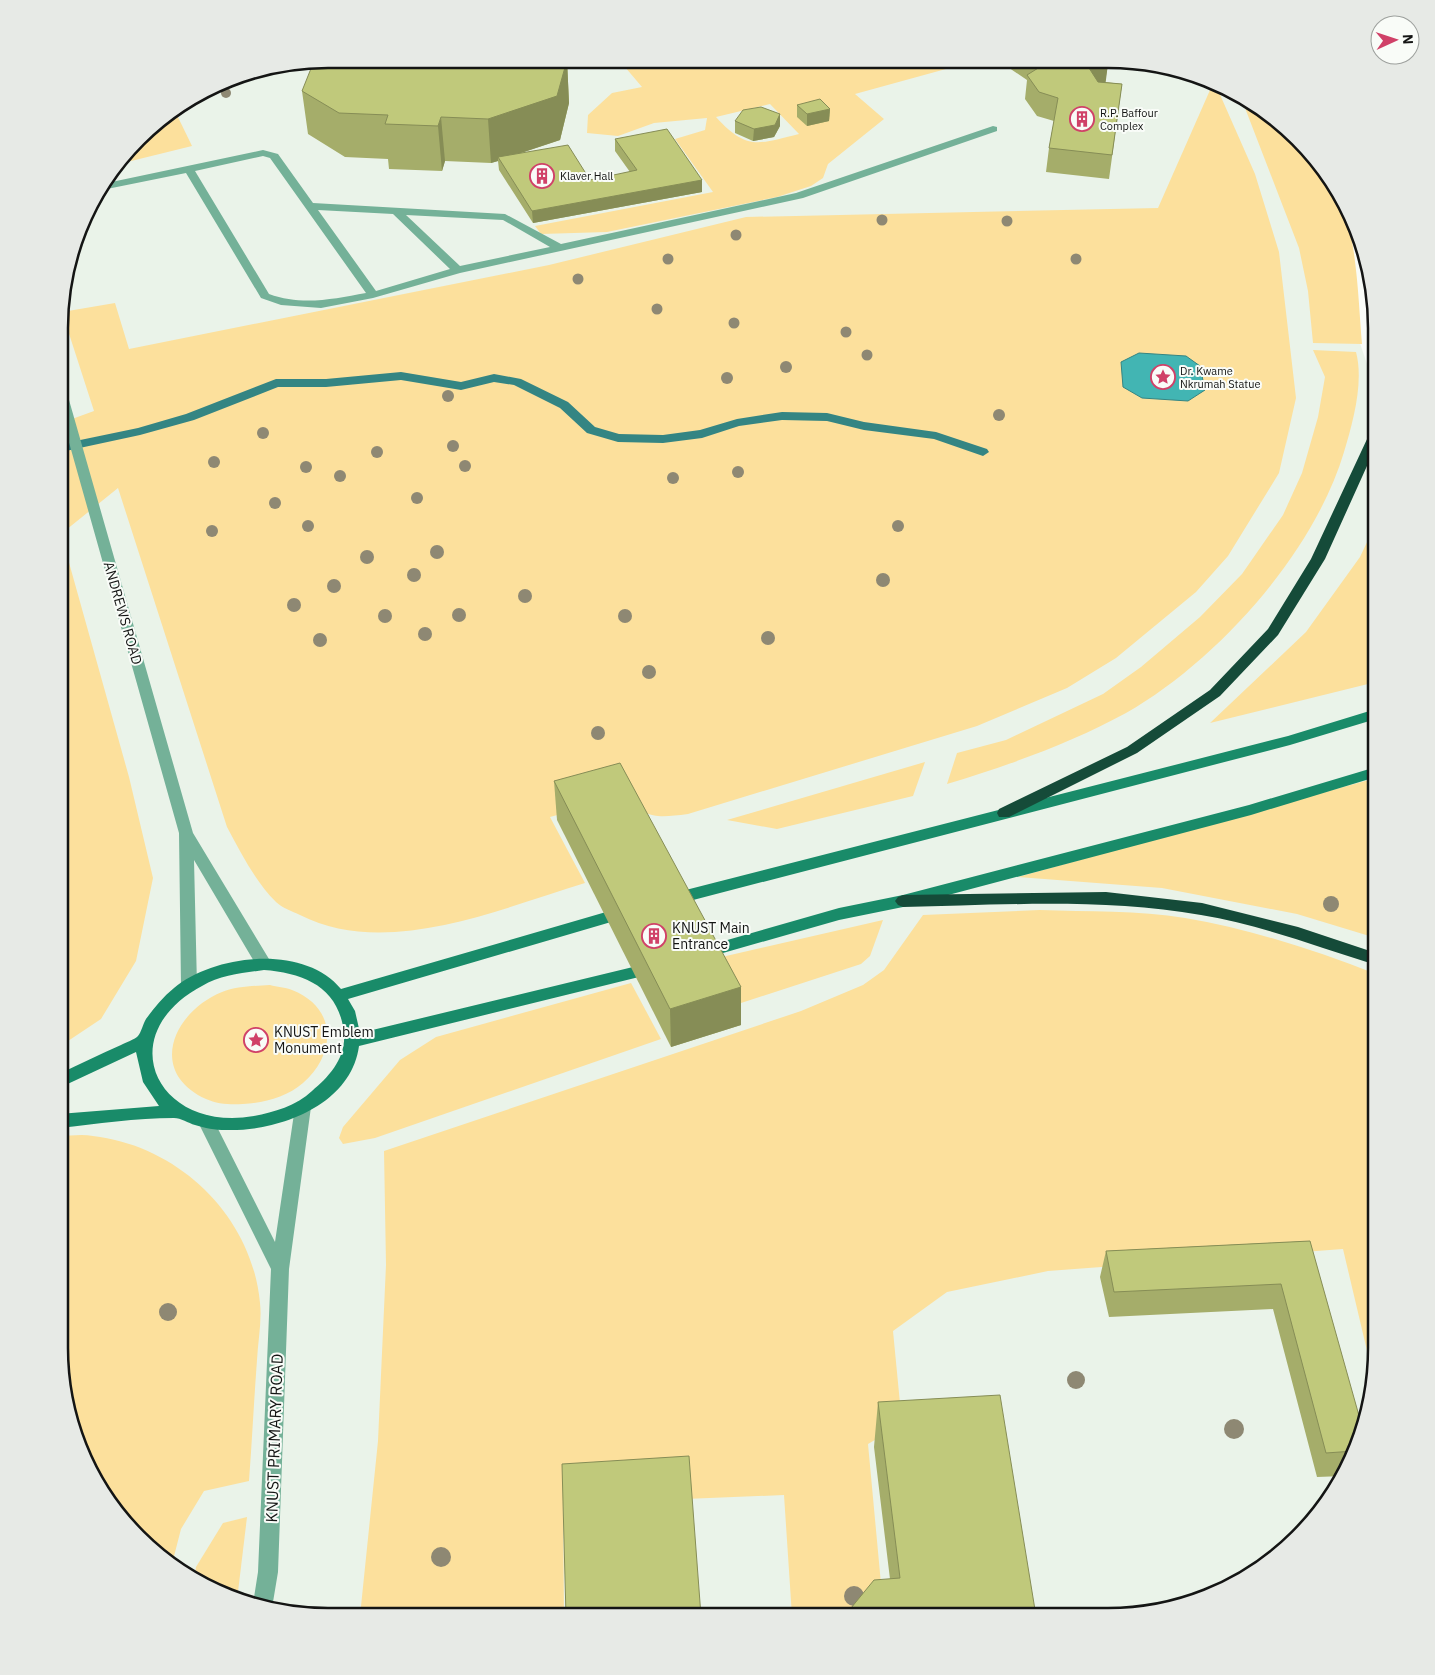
<svg xmlns="http://www.w3.org/2000/svg" width="1435" height="1675" font-family="'IBM Plex Sans',sans-serif">
<rect width="100%" height="100%" fill="#f9fcf8"/>
<!-- built -->
<polygon fill="#eaf3e9" points="327,59 1143,61 1210,79 1257,104 1286,128 1376,390 1376,1365 1362,1434 1340,1482 1297,1538 1242,1580 1177,1607 1125,1616 310,1616 241,1602 193,1580 137,1537 95,1482 68,1417 59,1348 61,292 95,193 151,125 241,73"/>
<!-- green -->
<g fill="#fce09c" fill-rule="evenodd">
<path d="M619,60L975,61L855,94L884,119L828,164L823,178L811,186L777,197L607,232L541,234L535,226L713,192L675,139L705,130L707,118L654,123L618,136L587,133L588,115L612,93L642,87ZM770,104L799,134C758,144 747,151 716,117Z"/>
<path d="M1214,81L1255,174L1279,252L1296,398L1279,473L1228,556L1196,592L1116,658L1067,688L977,726L688,814C657,818 647,819 624,797L550,817L585,883C499,909 386,959 300,915C292,911 282,908 276,902C255,881 241,853 227,827L118,488L61,534L129,777L153,878L136,961L101,1019L59,1047L61,423L94,411L62,312L115,303L129,349L549,265L746,217L1158,208Z"/>
<path d="M1240,95C1272,112 1297,137 1319,165C1324,172 1331,179 1335,187C1357,226 1358,299 1362,344L1313,343L1308,291L1299,248Z"/>
<polygon points="175,111 192,146 119,164 151,125"/>
<path d="M1313,350L1356,352C1364,382 1353,422 1344,452C1314,553 1217,661 1126,713C1071,743 1007,766 947,784L957,753L1006,740L1103,694L1141,667L1200,617L1242,574L1283,515L1302,473L1318,417L1325,377Z"/>
<polygon points="1376,523 1376,682 1210,723 1306,632 1360,557"/>
<polygon points="925,762 913,796 777,829 727,820"/>
<polygon points="1376,778 1376,938 1297,914 1162,888 1018,877"/>
<path d="M1040,910C1087,912 1139,910 1185,918C1250,929 1315,950 1376,974V1365L1373,1376L1343,1249L1048,1271L947,1292L893,1331L902,1424L868,1444L884,1616H792L784,1495L563,1504L564,1616H360L378,1441L386,1265L384,1151L801,1011L863,985L884,970L923,915Z"/>
<polygon points="883,920 870,956 861,964 738,1004 713,959"/>
<polygon points="631,983 661,1039 375,1138 343,1144 339,1138 343,1127 400,1060 436,1037"/>
<path d="M270,985C277,987 285,987 292,990C338,1008 336,1054 303,1083C287,1097 263,1103 243,1104C231,1105 217,1104 206,1099C147,1072 173,1012 222,992C237,986 254,986 270,985Z"/>
<path d="M59,1136C70,1136 82,1134 93,1136C179,1146 252,1216 260,1303C262,1321 258,1341 257,1360C254,1400 252,1441 249,1481L204,1491L181,1529L172,1564L137,1537L95,1482L68,1417L59,1348Z"/>
<polygon points="247,1517 237,1600 194,1581 196,1567 223,1523"/>
</g>
<!-- water -->
<polygon fill="#42b5b3" stroke="#348583" points="1139,353 1186,356 1200,366 1205,390 1188,401 1142,398 1123,387 1121,362"/>
<g fill="none" stroke-linecap="round" stroke-linejoin="round">
<!-- stream -->
<polygon fill="#348583" fill-rule="evenodd" points="401,372 461,382 494,374 521,379 568,402 595,427 619,434 663,435 700,430 737,419 782,412 827,413 864,422 936,432 987,449 989,452 983,456 934,439 864,430 827,421 782,420 739,426 702,438 663,443 618,442 587,433 560,408 514,385 494,382 461,390 401,380 326,387 278,387 194,420 140,435 61,452 61,444 138,428 186,414 276,379 326,379"/>
<!-- lane -->
<path fill="#74b198" fill-rule="evenodd" d="M993,126L997,127V131L803,198L460,273L373,298L321,308L281,305L261,298L186,173L97,191L102,184L263,150L278,154L313,203L505,214L561,244L796,193ZM263,156L270,158L366,293C333,299 302,306 269,294L195,171ZM318,210L393,214L450,269L376,291ZM406,215L503,220L550,247L460,266Z"/>
<!-- street -->
<g fill="#74b198" fill-rule="evenodd">
<polygon points="61,389 67,393 193,833 272,964 270,968 258,968 194,860 197,986 195,990 189,992 183,990 181,986 179,833 61,414"/>
<polygon points="303,1100 309,1102 311,1107 289,1269 278,1572 272,1608 253,1604 258,1572 271,1269 198,1122 200,1117 206,1115 212,1117 275,1242 295,1107 297,1102"/>
</g>
<!-- secondary -->
<g fill="#198b69" fill-rule="evenodd">
<polygon points="1376,709 1376,719 1290,745 674,905 669,903 666,899 669,895 674,893 1288,736"/>
<polygon points="1376,767 1376,777 1251,815 903,907 839,920 702,959 696,957 694,953 696,949 839,908 903,895 1249,805"/>
<path d="M606,912L611,914L614,918L611,922L348,999L355,1011L360,1033L633,967L639,969L641,973L639,977L359,1046C351,1106 277,1132 225,1130C216,1130 204,1128 195,1125C188,1123 181,1118 174,1118C136,1118 97,1124 59,1128V1114L159,1106L143,1082L136,1052L59,1088V1074C80,1064 100,1054 121,1045C126,1042 134,1040 138,1036C141,1033 143,1024 146,1019C154,1008 163,997 174,988C215,954 304,944 341,989ZM264,970C305,973 340,988 344,1034C346,1058 329,1077 312,1091C296,1106 274,1112 254,1116C157,1133 110,1035 202,986C221,975 243,973 264,970Z"/>
</g>
<!-- highway -->
<g fill="#154b39" fill-rule="evenodd">
<polygon points="1376,407 1376,446 1325,559 1278,635 1220,696 1137,753 1009,817 999,817 997,813 999,809 1127,747 1210,690 1268,629 1311,559 1368,437 1370,411"/>
<path d="M1106,892L1202,903L1298,927L1376,953V965C1318,947 1261,925 1201,915C1103,898 1002,905 903,907L898,905L895,901L898,897L903,895Z"/>
</g>
</g>
<!-- trees -->
<g fill="#8e8873">
<circle cx="226" cy="93" r="5"/>
<circle cx="882" cy="220" r="5.5"/>
<circle cx="1007" cy="221" r="5.5"/>
<circle cx="736" cy="235" r="5.5"/>
<circle cx="668" cy="259" r="5.5"/>
<circle cx="1076" cy="259" r="5.5"/>
<circle cx="578" cy="279" r="5.5"/>
<circle cx="657" cy="309" r="5.5"/>
<circle cx="734" cy="323" r="5.5"/>
<circle cx="846" cy="332" r="5.5"/>
<circle cx="867" cy="355" r="5.5"/>
<circle cx="786" cy="367" r="6"/>
<circle cx="727" cy="378" r="6"/>
<circle cx="448" cy="396" r="6"/>
<circle cx="999" cy="415" r="6"/>
<circle cx="263" cy="433" r="6"/>
<circle cx="453" cy="446" r="6"/>
<circle cx="377" cy="452" r="6"/>
<circle cx="214" cy="462" r="6"/>
<circle cx="465" cy="466" r="6"/>
<circle cx="306" cy="467" r="6"/>
<circle cx="738" cy="472" r="6"/>
<circle cx="340" cy="476" r="6"/>
<circle cx="673" cy="478" r="6"/>
<circle cx="417" cy="498" r="6"/>
<circle cx="275" cy="503" r="6"/>
<circle cx="308" cy="526" r="6"/>
<circle cx="898" cy="526" r="6"/>
<circle cx="212" cy="531" r="6"/>
<circle cx="437" cy="552" r="7"/>
<circle cx="367" cy="557" r="7"/>
<circle cx="414" cy="575" r="7"/>
<circle cx="883" cy="580" r="7"/>
<circle cx="334" cy="586" r="7"/>
<circle cx="525" cy="596" r="7"/>
<circle cx="294" cy="605" r="7"/>
<circle cx="459" cy="615" r="7"/>
<circle cx="385" cy="616" r="7"/>
<circle cx="625" cy="616" r="7"/>
<circle cx="425" cy="634" r="7"/>
<circle cx="768" cy="638" r="7"/>
<circle cx="320" cy="640" r="7"/>
<circle cx="649" cy="672" r="7"/>
<circle cx="598" cy="733" r="7"/>
<circle cx="1331" cy="904" r="8"/>
<circle cx="168" cy="1312" r="9"/>
<circle cx="1076" cy="1380" r="9"/>
<circle cx="1234" cy="1429" r="10"/>
<circle cx="441" cy="1557" r="10"/>
<circle cx="854" cy="1596" r="10"/>
</g>
<!-- wall -->
<g fill="#a5ad6a">
<polygon points="567,60 569,103 560,140 521,153 590,180 630,172 615,151 615,139 702,180 702,192 533,223 499,170 498,161 491,163 445,161 442,171 389,169 388,159 345,157 308,134 302,91"/>
<polygon points="999,61 1104,61 1108,64 1105,82 1122,84 1109,179 1046,172 1049,148 1054,121 1037,116 1025,99 1027,80"/>
<polygon points="797,105 830,109 829,121 807,126 797,117"/>
<polygon points="780,114 780,126 774,137 753,141 735,133 735,121"/>
<polygon points="554,781 741,987 741,1025 671,1047 557,820"/>
<polygon points="1310,1241 1362,1434 1343,1476 1317,1477 1273,1309 1109,1317 1100,1277 1106,1251"/>
<polygon points="878,1402 1036,1616 850,1616 851,1608 890,1579 874,1447"/>
</g>
<!-- shaded-wall -->
<g fill="#868d56">
<polygon points="567,60 569,103 560,140 500,160 498,157 498,161 491,163 488,119"/>
<polygon points="1108,64 1105,87 1086,92 1089,68"/>
<polygon points="830,109 829,121 807,126 807,114"/>
<polygon points="780,114 780,126 774,137 753,141 754,129"/>
<polygon points="441,117 445,161 442,171 438,126"/>
<polygon points="702,180 702,192 533,223 532,211"/>
<polygon points="741,987 741,1025 671,1047 670,1009"/>
</g>
<!-- building -->
<g fill="#c0c97b" stroke="#868d56">
<polygon points="328,59 566,59 567,60 557,96 488,119 441,117 438,126 385,124 388,115 339,113 302,91 314,61"/>
<polygon points="1036,61 1104,61 1108,64 1089,68 1098,82 1122,84 1112,155 1049,148 1058,98 1039,92 1027,75 1043,65"/>
<polygon points="820,99 830,109 807,114 797,105"/>
<polygon points="761,107 780,114 775,125 754,129 735,121 743,110"/>
<polygon points="667,129 702,180 532,211 498,157 568,145 590,180 637,170 615,139"/>
<polygon points="620,763 741,987 670,1009 554,781"/>
<polygon points="1310,1241 1363,1430 1362,1434 1354,1451 1326,1453 1281,1284 1114,1292 1106,1251"/>
<polygon points="1000,1395 1036,1616 852,1616 851,1608 874,1580 900,1578 878,1402"/>
<polygon points="689,1456 701,1616 566,1616 562,1464"/>
<polygon points="1071,1614 1071,1616 1036,1616"/>
</g>
<!-- icons -->
<defs>
<symbol id="building-ring" viewBox="-11 -11 22 22"><circle r="9.5" fill="#f9fcf8" stroke="#d04168" stroke-width="1.5"/><path d="M-4-6H4V6H1V3H-1V6H-4ZM-2.5-4.3h1.7v1.8h-1.7ZM.8-4.3h1.7v1.8H.8ZM-2.5-1h1.7V.8h-1.7ZM.8-1h1.7V.8H.8Z" fill="#d04168"/></symbol>
<symbol id="sight-ring" viewBox="-11 -11 22 22"><circle r="9.5" fill="#f9fcf8" stroke="#d04168" stroke-width="1.5"/><path d="M0-6L1.8-2.2L6-1.7L2.9 1.2L3.7 5.4L0 3.3L-3.7 5.4L-2.9 1.2L-6-1.7L-1.8-2.2Z" fill="#d04168"/></symbol>
</defs>
<g fill-rule="evenodd">
<use href="#building-ring" x="1068" y="105" width="28" height="28"/>
<use href="#building-ring" x="528" y="162" width="28" height="28"/>
<use href="#sight-ring" x="1149" y="363" width="28" height="28"/>
<use href="#building-ring" x="640" y="922" width="28" height="28"/>
<use href="#sight-ring" x="242" y="1026" width="28" height="28"/>
</g>
<g text-anchor="middle" dominant-baseline="central" stroke-width="4" stroke-linejoin="round" paint-order="stroke">
<!-- far-poi labels -->
<g font-size="11" fill="#141514" stroke="#f9fcf8" text-anchor="start">
<text x="1100" y="113">R.P. Baffour<tspan x="1100" dy="13">Complex</tspan></text>
<text x="560" y="176">Klaver Hall</text>
<text x="1180" y="371">Dr. Kwame<tspan x="1180" dy="13">Nkrumah Statue</tspan></text>
</g>
<!-- street labels -->
<g font-size="14" fill="#141514" stroke="#f9fcf8">
<text transform="translate(123 613) rotate(74)">ANDREWS ROAD</text>
</g>
<!-- poi labels -->
<g font-size="14" fill="#141514" stroke="#f9fcf8" text-anchor="start">
<text x="672" y="928">KNUST Main<tspan x="672" dy="16">Entrance</tspan></text>
<text x="274" y="1032">KNUST Emblem<tspan x="274" dy="16">Monument</tspan></text>
</g>
<!-- near-street labels -->
<g font-size="16" fill="#141514" stroke="#f9fcf8">
<text transform="translate(274 1438) rotate(-88)">KNUST PRIMARY ROAD</text>
</g>
</g>
<!-- crop -->
<path d="M0 0H1435V1675H0ZM328 68H1108A260 260 0 0 1 1368 328V1348A260 260 0 0 1 1108 1608H328A260 260 0 0 1 68 1348V328A260 260 0 0 1 328 68Z" fill="#e7eae6" fill-rule="evenodd"/>
<path fill="none" stroke="#141514" stroke-width="2.5" d="M328 68H1108A260 260 0 0 1 1368 328V1348A260 260 0 0 1 1108 1608H328A260 260 0 0 1 68 1348V328A260 260 0 0 1 328 68Z"/>
<!-- north arrow -->
<g transform="translate(1395 40) rotate(87)"><circle r="24" fill="#f9fcf8" stroke="#9da09d"/>
<path d="M0-4L9 19L0 12L-9 19Z" fill="#d04168"/>
<text y="-8" font-size="14" font-weight="bold" text-anchor="middle" fill="#141514">N</text>
</g>
</svg>
